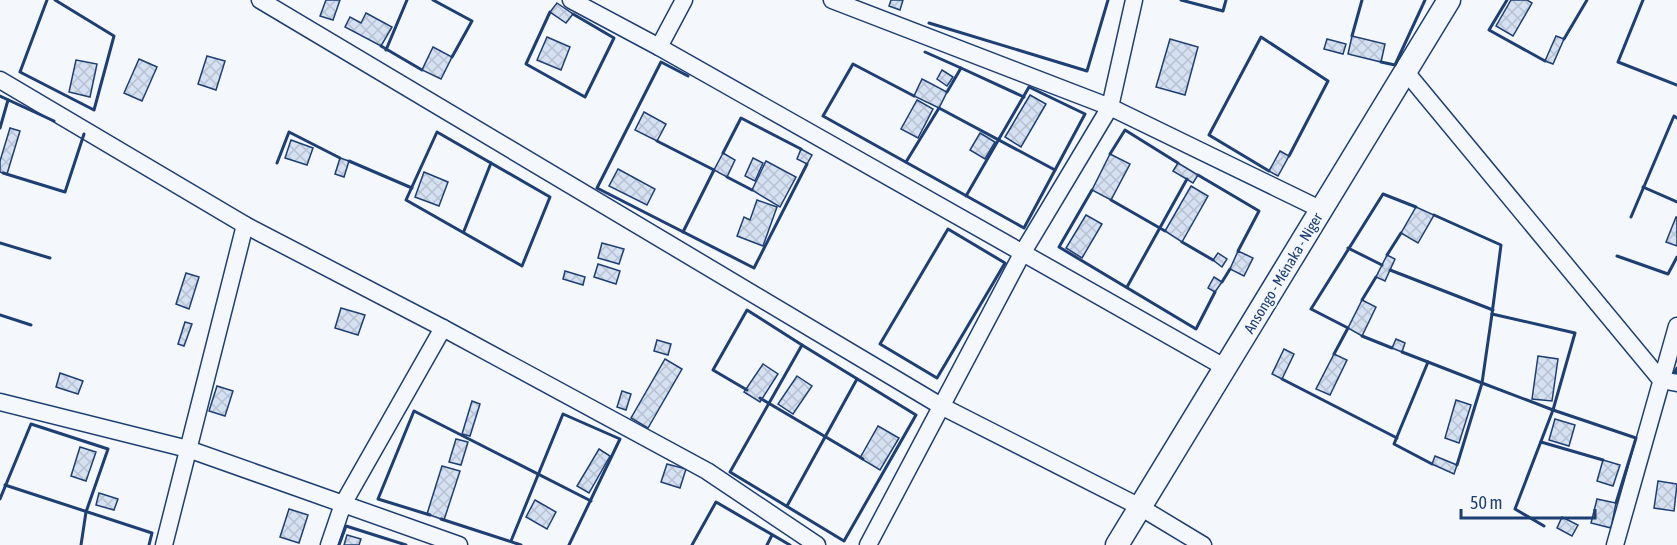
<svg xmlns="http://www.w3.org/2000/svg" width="1677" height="545" font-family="'Asap Condensed',sans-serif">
<defs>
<pattern id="building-cross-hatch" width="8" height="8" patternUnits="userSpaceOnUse" patternTransform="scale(1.5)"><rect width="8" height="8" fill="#d5e0f0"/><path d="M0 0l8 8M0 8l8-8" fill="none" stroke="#b6c1d1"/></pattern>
</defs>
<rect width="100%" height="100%" fill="#f4f7fb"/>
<!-- building -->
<g fill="url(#building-cross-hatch)" stroke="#1d3f73" stroke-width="1.5">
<polygon points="326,0 340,0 333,20 320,16"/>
<polygon points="891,0 903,0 900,10 889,6"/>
<polygon points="1511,0 1527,0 1532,3 1513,36 1496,26"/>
<polygon points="557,3 573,14 566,23 550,12"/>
<polygon points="366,13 392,27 381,46 345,27 350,17 361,23"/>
<polygon points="1352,36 1385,44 1381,62 1348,54"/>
<polygon points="1556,36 1564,39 1553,64 1545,61"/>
<polygon points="547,37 570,47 561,70 537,60"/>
<polygon points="1170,39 1198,47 1185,95 1156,87"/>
<polygon points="1327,39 1346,44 1343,54 1324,49"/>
<polygon points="433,47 452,57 441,79 422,70"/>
<polygon points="207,56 225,61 216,90 198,84"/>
<polygon points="139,59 157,67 142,101 124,93"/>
<polygon points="76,60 97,64 90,97 69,92"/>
<polygon points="942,70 953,77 947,86 937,79"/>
<polygon points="922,79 947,92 939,108 914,96"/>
<polygon points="1030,95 1046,104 1021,147 1005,137"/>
<polygon points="917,100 933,109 918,138 901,129"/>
<polygon points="644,112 666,124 657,141 635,130"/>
<polygon points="10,128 20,131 7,174 0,172 0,161"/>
<polygon points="980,133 995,142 985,159 970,150"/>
<polygon points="291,140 313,148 307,165 285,158"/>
<polygon points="801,149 812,155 807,164 797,159"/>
<polygon points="1280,151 1289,156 1278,176 1269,171"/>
<polygon points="723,153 735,160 727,177 714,170"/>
<polygon points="1110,154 1130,164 1111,200 1092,190"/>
<polygon points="340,158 349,161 344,177 335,174"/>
<polygon points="753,158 763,163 755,181 745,176"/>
<polygon points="766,161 796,177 780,207 752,190"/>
<polygon points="1178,163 1198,175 1193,183 1173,171"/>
<polygon points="618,169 655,189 647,205 609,186"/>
<polygon points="424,172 448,182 439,206 415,197"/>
<polygon points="1191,186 1208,196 1182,242 1165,231"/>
<polygon points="757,200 777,207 763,246 737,236 744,217 750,220"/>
<polygon points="1416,207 1434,215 1418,243 1401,233"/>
<polygon points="1086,215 1102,224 1082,258 1066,248"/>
<polygon points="1676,217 1677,217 1677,246 1666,242"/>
<polygon points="602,243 624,249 619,264 598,258"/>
<polygon points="1238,251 1253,258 1244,276 1230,269"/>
<polygon points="1218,253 1227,259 1222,267 1213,260"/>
<polygon points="1387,255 1395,259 1385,281 1376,277"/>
<polygon points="598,264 620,271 616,284 594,277"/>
<polygon points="565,271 585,277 583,285 563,279"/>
<polygon points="186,273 199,277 189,309 176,304"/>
<polygon points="1214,277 1222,282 1215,292 1208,288"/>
<polygon points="1362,300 1376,307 1362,336 1348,328"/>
<polygon points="341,308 365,315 358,335 335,328"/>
<polygon points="185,322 192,324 184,346 178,344"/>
<polygon points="1396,339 1405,343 1402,352 1392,348"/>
<polygon points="657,340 671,344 668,355 654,351"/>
<polygon points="1284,349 1294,354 1282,379 1272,374"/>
<polygon points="1334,354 1347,360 1330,395 1316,389"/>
<polygon points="1538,356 1558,359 1552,401 1532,399"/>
<polygon points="665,359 682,369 648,428 631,418"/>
<polygon points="763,364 778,374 760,402 744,392"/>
<polygon points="60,373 83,381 78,394 56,387"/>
<polygon points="797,376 812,386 793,414 778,404"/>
<polygon points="217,386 233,391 225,416 209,411"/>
<polygon points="622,391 631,394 626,410 617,407"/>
<polygon points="1456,400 1471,405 1459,443 1445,438"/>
<polygon points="472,401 480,404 470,436 462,434"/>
<polygon points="1555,419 1575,425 1569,446 1549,440"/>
<polygon points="878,426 899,438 880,470 860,458"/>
<polygon points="456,439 468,442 461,465 449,462"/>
<polygon points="80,447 96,452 86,481 71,476"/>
<polygon points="599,449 610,456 589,493 577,486"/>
<polygon points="1435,456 1457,465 1454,474 1432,464"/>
<polygon points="1603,460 1620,465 1613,486 1597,481"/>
<polygon points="667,464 686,469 680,488 661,482"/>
<polygon points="442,466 460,471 444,520 427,514"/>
<polygon points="1658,481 1677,484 1674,511 1654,508"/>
<polygon points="99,493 118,499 114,510 96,505"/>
<polygon points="1597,499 1616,503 1611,528 1591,523"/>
<polygon points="535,500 556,512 547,529 526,517"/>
<polygon points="289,509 308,515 299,543 280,537"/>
<polygon points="1562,517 1578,525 1572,536 1557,528"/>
<polygon points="347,535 361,539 359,545 344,545"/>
</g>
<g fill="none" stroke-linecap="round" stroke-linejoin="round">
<defs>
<g id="minor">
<polyline points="260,0 941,406 1140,507 1203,545"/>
<polyline points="571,0 659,47 1226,368"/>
<polyline points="832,0 1110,107 1322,210"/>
<polyline points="659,47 684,0"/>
<polyline points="1406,72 1661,380 1677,383"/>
<polyline points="0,80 245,225 443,328 707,471 817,545"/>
<polyline points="0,402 188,449 459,545"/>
<polyline points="164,545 245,225"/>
<polyline points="329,545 343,504 443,328"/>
<polyline points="868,545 1023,252 1110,107 1134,0"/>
<polyline points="1615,545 1677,326"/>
</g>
<polyline id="secondary" points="1117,545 1449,0"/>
</defs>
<!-- minor casing -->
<use href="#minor" stroke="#1d3f73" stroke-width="19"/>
<!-- secondary casing -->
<use href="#secondary" stroke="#1d3f73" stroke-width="25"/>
<!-- minor -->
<use href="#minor" stroke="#f4f7fb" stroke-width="16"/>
<!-- secondary -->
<use href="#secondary" stroke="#f4f7fb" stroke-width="22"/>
<!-- wall -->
<g stroke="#1d3f73" stroke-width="3">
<polyline points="47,0 20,72 94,110 114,36 55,0"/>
<polyline points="433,0 472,21 452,57"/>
<polyline points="1181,0 1223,11 1226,0"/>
<polyline points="1507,0 1489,30 1545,61"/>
<polyline points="1643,0 1618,62 1677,85"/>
<polyline points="550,12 526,64 585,97 614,38 573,14"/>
<polyline points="929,23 1087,71 1108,0"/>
<polyline points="1352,36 1362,0"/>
<polyline points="1564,39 1587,0"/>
<polyline points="381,46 422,70"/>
<polyline points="386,50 407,0"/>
<polyline points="925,52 961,68"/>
<polyline points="1381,62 1395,65 1425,0"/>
<polyline points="688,76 661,62 597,188 754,268 807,164"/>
<polyline points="947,92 961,68 1024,97"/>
<polyline points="0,96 54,121"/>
<polyline points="914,96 853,64 823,116 1024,228 1085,114 1029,87 966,196"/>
<polyline points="0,128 8,100"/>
<polygon points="437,132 550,197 522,266 406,200"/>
<polyline points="657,141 714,170 683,232"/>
<polyline points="723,153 741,118 801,149"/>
<polyline points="1110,154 1125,130 1178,163"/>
<polyline points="349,161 412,188"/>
<polyline points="906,162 939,108 1055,170"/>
<polyline points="277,163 289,132 340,158"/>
<polyline points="1269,171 1209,135 1261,37 1328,81 1289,156"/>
<polyline points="3,173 65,192 84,134"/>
<polyline points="1198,175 1259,211 1238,251"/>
<polyline points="727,177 752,190"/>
<polyline points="1643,187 1677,202"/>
<polyline points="1092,190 1059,247 1196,329 1215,292"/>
<polyline points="1111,200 1165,231"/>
<polyline points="1434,215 1501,245 1492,314"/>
<polyline points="1631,217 1674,116 1677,118"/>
<polygon points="948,229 1005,263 937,378 880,344"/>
<polyline points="464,231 491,163"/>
<polyline points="1182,242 1213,260"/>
<polyline points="0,243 50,258"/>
<polyline points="1348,248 1382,265"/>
<polyline points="1387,255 1401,233"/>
<polyline points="1617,256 1668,274 1677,257"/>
<polyline points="1390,270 1493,310"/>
<polyline points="1222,282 1230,269"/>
<polyline points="1127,287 1187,179"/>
<polyline points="1362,300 1376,277"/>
<polygon points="1492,314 1575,333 1553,410 1482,383"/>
<polyline points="0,315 31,325"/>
<polyline points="1362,336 1392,348"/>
<polygon points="802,345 916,415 844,541 730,472"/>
<polyline points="1402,352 1428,362"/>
<polyline points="1334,354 1348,328 1311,309 1383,194 1416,207"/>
<polyline points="1677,368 1675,372 1677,372"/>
<polyline points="1282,379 1397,438"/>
<polyline points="747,390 713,370 747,310 802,345"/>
<polyline points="760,398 863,459"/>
<polyline points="1541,442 1603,460"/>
<polyline points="1432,464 1394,444 1428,362 1482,383 1457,465"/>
<polyline points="5,485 152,533 149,545"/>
<polyline points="0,499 31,424 108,449 86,512 81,545"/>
<polyline points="787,506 857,379"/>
<polyline points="430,515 378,499 414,411 591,501"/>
<polyline points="441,519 521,545"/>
<polyline points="1544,526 1515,509 1553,410 1636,438 1616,503"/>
<polyline points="511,541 563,414 620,439 569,545"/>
<polyline points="339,545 346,526 406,545"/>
<polyline points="692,545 716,502 790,545"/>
<polyline points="767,545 772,535"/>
</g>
</g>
<g text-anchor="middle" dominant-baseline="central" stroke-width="4.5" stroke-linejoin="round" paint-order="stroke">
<!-- street labels -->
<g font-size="15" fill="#1d3f73" stroke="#f4f7fb">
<text transform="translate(1283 273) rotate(-59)">Ansongo - Ménaka - Niger</text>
</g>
</g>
<!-- scale -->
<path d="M1461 509v9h134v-9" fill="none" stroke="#1d3f73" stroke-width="3"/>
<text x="1470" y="509" font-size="18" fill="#1d3f73" stroke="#f4f7fb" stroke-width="4.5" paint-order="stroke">50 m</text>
</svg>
